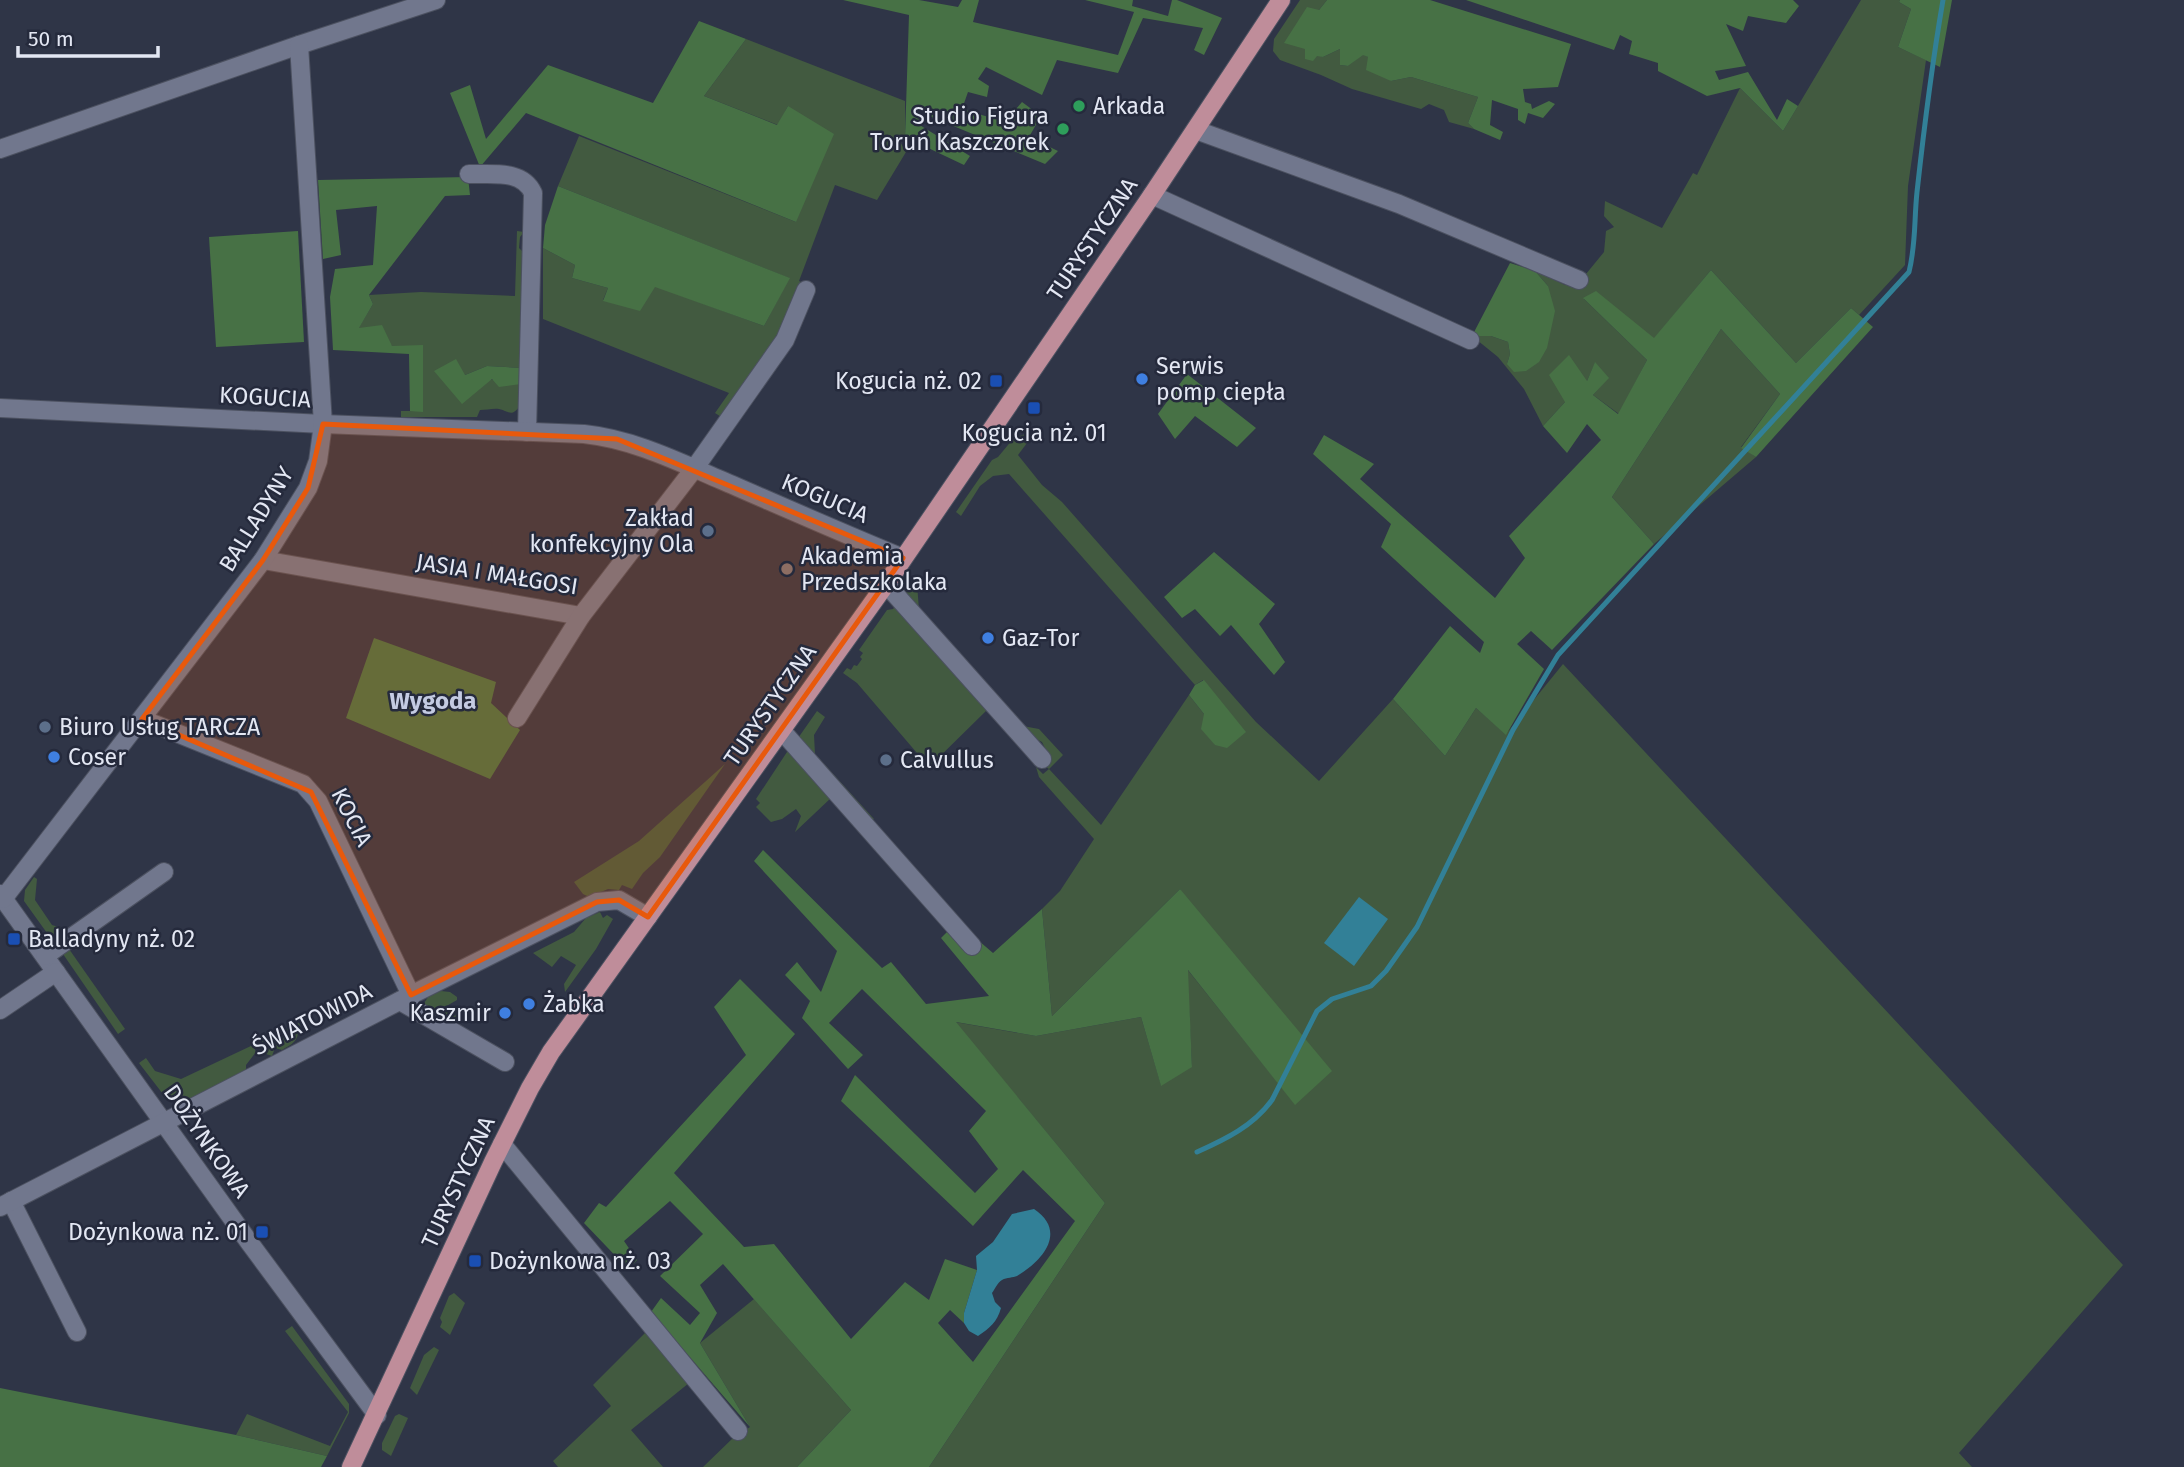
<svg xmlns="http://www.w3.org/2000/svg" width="2184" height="1467" font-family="'Fira Sans',sans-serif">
<rect width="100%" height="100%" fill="#2f3547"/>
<!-- green -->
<g fill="#425a40">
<polygon points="1300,0 1327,0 1319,10 1305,49 1323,57 1340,49 1340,65 1348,66 1363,54 1368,57 1391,81 1411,77 1478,97 1468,123 1474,129 1449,122 1444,110 1429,104 1421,109 1352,89 1321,75 1280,60 1273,51 1274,39"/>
<polygon points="1861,0 1900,0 1899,2 1911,9 1898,47 1926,60 1908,186 1905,265 1859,315 1851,308 1796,363 1711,270 1654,339 1596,292 1584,299 1647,360 1619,414 1593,395 1608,378 1595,363 1587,381 1565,402 1543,426 1524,389 1498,357 1472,336 1491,336 1508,342 1510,354 1507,364 1548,286 1535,271 1565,285 1573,284 1586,274 1604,252 1606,231 1614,227 1604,216 1605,201 1662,228 1693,173 1697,175 1740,88 1783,131"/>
<polygon points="746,39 905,101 905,137 899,140 906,152 877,200 835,185 799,281 817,289 804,286 781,336 723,418 715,413 729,393 543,319 543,248 575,265 572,278 608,288 603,300 655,286 764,326 789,278 558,186 579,136 796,222 788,106 778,125 704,96"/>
<path d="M517,231L524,232L520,237L519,248L523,252L521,368L487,366L465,375L434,371L521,384L520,406C511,417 511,412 499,409C494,408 486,410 480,410L477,417H401V411H423V346H392L358,329L373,304L369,295L421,292L515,296Z"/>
<polygon points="1721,329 1780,394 1741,447 1756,457 1654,544 1612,497"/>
<polygon points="1025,434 1033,435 1018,455 1042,485 1062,502 1256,722 1319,781 1393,699 1445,756 1476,708 1506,734 1563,664 2123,1265 1959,1453 1972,1467 929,1467 1105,1203 955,1022 1036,1036 1141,1017 1161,1085 1192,1066 1187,969 1295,1104 1180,889 1052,1016 1042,909 1060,891 1094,839 1039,777 1036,767 1043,774 1049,769 1045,766 1045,748 1042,742 1030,736 905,594 916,576 920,578 917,583 919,610 1023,726 1039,729 1063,755 1049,769 1101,825 1189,695 1204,714 1215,745 1203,680 1195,685 1009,474 993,476 980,486 961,516 956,512 992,460 998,457 1013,439"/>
<polygon points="896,605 983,704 986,711 929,767 857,683 843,673 847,668 851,670 854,665 857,666 862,659 860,657 863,653 859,650 887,610 893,609"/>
<polygon points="817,711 825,717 814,735 815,754 874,819 869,820 796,741"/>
<polygon points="792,751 832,797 795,832 801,816 796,809 782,819 771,822 756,807 760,803 756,799 787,752"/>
<polygon points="725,764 660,857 643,873 632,889 622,885 619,890 608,889 589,897 583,894 574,882 639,841"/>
<polygon points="34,877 37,879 35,900 52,925 65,929 52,940 24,901 25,890"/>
<polygon points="600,912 603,918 607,915 613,919 596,949 565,992 564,984 576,965 561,956 552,967 533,953 574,932 586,918"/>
<polygon points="69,949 125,1029 118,1034 63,954"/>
<polygon points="441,991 450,992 457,997 457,1000 443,1008 454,1016 458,1014 464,1018 456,1024 423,1005 428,997"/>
<path d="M299,1023L302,1031L298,1029C299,1041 292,1044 282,1050L275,1048L272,1056L266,1054L259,1042Z"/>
<polygon points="253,1045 256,1052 246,1065 246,1071 188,1101 184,1096 172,1099 166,1098 139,1063 146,1058 155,1071 181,1079"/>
<polygon points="454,1293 465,1303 450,1335 440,1327 442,1322 440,1318 449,1296"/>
<polygon points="754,1299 851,1410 797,1467 703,1467 733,1438 750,1427 700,1343"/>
<polygon points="292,1326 349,1404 349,1413 327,1456 236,1435 247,1414 330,1446 348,1412 285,1331"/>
<polygon points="646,1332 689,1383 631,1430 663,1467 558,1467 553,1461 611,1406 593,1385"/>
<polygon points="434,1347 439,1350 417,1395 410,1388 424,1355"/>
<polygon points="399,1414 408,1418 391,1456 382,1450 382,1443 395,1416"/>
</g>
<!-- forest -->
<g fill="#477145">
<polygon points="843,0 919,0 958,7 962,0 979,0 973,22 1118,55 1134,12 1085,0 1133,0 1132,6 1168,16 1172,0 1177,0 1222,18 1204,55 1194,50 1203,28 1143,18 1118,73 1057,60 1042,95 986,67 978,79 989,86 987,97 968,92 962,109 1005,122 1022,102 1041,116 1029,137 1058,151 1045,164 922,113 918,124 970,156 964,165 905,137 909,15"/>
<polygon points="1327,0 1430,0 1571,44 1558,87 1523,89 1525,102 1531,104 1532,109 1549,101 1555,104 1543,118 1528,113 1525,124 1518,120 1518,109 1492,100 1490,125 1503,132 1500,140 1474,129 1468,123 1478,97 1411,77 1391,81 1366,70 1368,57 1363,55 1348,66 1340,65 1340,49 1323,57 1317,56 1313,61 1305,59 1305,49 1284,43 1307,7 1319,10"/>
<polygon points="1466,0 1793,0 1799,6 1786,23 1748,16 1743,31 1726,24 1746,66 1715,71 1719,80 1748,72 1777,120 1787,99 1798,106 1783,131 1740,88 1707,96 1658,71 1658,63 1629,54 1632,41 1620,35 1614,50"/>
<polygon points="1900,0 1952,0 1940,67 1898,47 1911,9 1899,2"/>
<polygon points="699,21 746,39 704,96 777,125 788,106 834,134 796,222 526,113 480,167 450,93 470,85 486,139 548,65 653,103"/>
<polygon points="468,177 470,195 445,196 369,295 373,304 359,328 382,325 392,346 423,345 423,412 410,411 409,354 333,350 330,297 335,269 373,265 377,206 336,210 341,255 323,259 318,180"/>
<polygon points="558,186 790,278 764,326 655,287 640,311 603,301 608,288 572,278 575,265 543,248 545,225"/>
<polygon points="298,231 304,342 216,347 209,237"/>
<polygon points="1510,263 1535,271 1548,286 1555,311 1547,348 1539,362 1526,371 1514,372 1507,364 1510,354 1508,342 1491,336 1472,336"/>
<polygon points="1711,270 1796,363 1851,308 1873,327 1756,457 1741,448 1780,394 1721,329 1612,497 1654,544 1552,650 1531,631 1517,644 1544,669 1506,735 1476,708 1445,756 1393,699 1450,626 1480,653 1484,642 1381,547 1391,524 1313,454 1324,435 1374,464 1360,479 1495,598 1525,558 1509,536 1601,440 1587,424 1567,453 1543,426 1565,402 1549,375 1569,355 1587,381 1595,362 1609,378 1593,395 1618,414 1647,360 1583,298 1596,291 1654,338"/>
<polygon points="456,359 465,375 487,366 521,368 521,384 499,387 492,379 462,404 434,371"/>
<polygon points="1187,374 1256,428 1237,447 1195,416 1175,439 1158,414"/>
<polygon points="1214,552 1275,604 1259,624 1285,662 1274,675 1231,625 1220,636 1195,609 1182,618 1164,597"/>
<polygon points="374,638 496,682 491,703 520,730 490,779 346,718"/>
<polygon points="1204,680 1246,732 1227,748 1215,745 1201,729 1204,714 1189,695 1195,685"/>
<polygon points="763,850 882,968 891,962 926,1004 989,996 941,938 957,922 993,953 1042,909 1052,1016 1180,889 1332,1071 1295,1105 1188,970 1192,1067 1161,1086 1141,1017 1036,1036 956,1022 1105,1203 929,1467 797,1467 851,1410 723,1264 700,1285 717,1313 700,1343 750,1427 651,1312 661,1298 690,1325 700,1313 660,1276 703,1234 670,1201 624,1241 637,1260 628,1269 584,1223 599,1203 606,1207 746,1055 714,1007 740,979 795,1034 674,1173 744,1247 774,1244 851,1339 905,1282 929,1300 945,1259 977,1270 964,1313 964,1323 950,1310 938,1323 973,1362 1075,1221 1023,1170 973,1226 841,1101 855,1075 975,1193 998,1169 969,1131 986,1111 862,989 829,1023 863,1055 848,1069 802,1018 810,1001 785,975 797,962 821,992 837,951 754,861"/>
<polygon points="0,1388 236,1435 327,1456 321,1467 0,1467"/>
</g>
<!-- water -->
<g fill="#328097">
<polygon points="1359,897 1388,919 1354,966 1324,943"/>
<path d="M1034,1209C1067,1231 1044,1260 1017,1276C1013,1278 1007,1277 1002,1280C997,1283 995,1289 992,1293L995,1302L1001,1308C997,1322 990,1328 978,1336L969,1331L964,1323V1313L977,1270L976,1256L993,1242L1012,1214Z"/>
</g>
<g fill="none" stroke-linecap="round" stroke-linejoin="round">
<!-- stream -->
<path stroke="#328097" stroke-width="5" d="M1197,1152C1226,1139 1253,1126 1272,1100L1317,1011L1332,999L1371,986L1386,971L1417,927L1513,730L1558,655L1909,272C1916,244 1914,220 1917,192C1924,128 1932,64 1943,0"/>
<defs>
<g id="minor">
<polyline points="1196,130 1399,204 1579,280"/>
<polyline points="0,149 299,45 436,0"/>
<path d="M469,174C492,175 522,169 533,193L527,432"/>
<polyline points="1152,195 1470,340"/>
<path d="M0,408L323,424L584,434C632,439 677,461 721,480C781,506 842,533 903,558"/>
<polyline points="263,560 581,616"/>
<polyline points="886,584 1042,759"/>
<polyline points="517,718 581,616 694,469 785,340 806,290"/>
<polyline points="142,719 303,784 318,801 411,995"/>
<polyline points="782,731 972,946"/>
<polyline points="0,894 249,1242 377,1415"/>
<polyline points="3,899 263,560 308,488 318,461 323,424 299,45"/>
<polyline points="45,956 164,872"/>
<polyline points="400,1001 505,1062"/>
<polyline points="0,1010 56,972"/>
<polyline points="502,1144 738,1431"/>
<polyline points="11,1201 77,1332"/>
<polyline points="0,1207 411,995 597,902 619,900 648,917"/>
</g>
<polyline id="major" points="351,1467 493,1162 530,1088 551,1052 886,584 1152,195 1281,0"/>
</defs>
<!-- minor casing -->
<use href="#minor" stroke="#4c5160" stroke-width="20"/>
<!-- major casing -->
<use href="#major" stroke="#4c5160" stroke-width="20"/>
<!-- minor -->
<use href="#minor" stroke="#71778d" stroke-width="18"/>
<!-- major -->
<use href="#major" stroke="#bf8d9a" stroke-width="18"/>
</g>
<!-- marked area -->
<path fill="#e8590c" fill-opacity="0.2" stroke="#e8590c" stroke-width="5" stroke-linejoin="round" d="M323,424L617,439L903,558L648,917L619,900L597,902L411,995L311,792L142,719L263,560L308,488Z"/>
<!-- markers -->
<g fill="#2e9e5b" stroke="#252a3c" stroke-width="2.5">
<circle cx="1079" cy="106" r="7"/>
<circle cx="1063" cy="129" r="7"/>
</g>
<g fill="#3f7fe0" stroke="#252a3c" stroke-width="2.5">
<circle cx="1142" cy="379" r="7"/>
<circle cx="988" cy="638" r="7"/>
<circle cx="54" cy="757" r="7"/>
<circle cx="529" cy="1004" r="7"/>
<circle cx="505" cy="1013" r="7"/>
</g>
<g fill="#1a4fb4" stroke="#252a3c" stroke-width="2.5">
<rect x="989" y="374" width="14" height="14" rx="3.5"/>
<rect x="1027" y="401" width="14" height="14" rx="3.5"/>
<rect x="7" y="932" width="14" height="14" rx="3.5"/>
<rect x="255" y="1225" width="14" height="14" rx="3.5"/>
<rect x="468" y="1254" width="14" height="14" rx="3.5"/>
</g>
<g fill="#5c6f8a" stroke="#252a3c" stroke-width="2.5">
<circle cx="708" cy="531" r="7"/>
<circle cx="45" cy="727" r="7"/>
<circle cx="886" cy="760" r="7"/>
</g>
<circle fill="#8d6e63" stroke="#252a3c" stroke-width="2.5" cx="787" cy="569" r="7"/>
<g text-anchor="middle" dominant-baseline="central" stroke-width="5" stroke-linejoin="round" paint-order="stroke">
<!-- poi labels -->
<g font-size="23" fill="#e3e7f3" stroke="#252a3c" text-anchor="start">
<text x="1093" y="106">Arkada</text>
<text x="1049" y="116" text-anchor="end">Studio Figura<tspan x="1049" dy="26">Toruń Kaszczorek</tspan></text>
<text x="1156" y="366">Serwis<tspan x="1156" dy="26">pomp ciepła</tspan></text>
<text x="982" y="381" text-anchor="end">Kogucia nż. 02</text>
<text x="1034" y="433" text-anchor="middle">Kogucia nż. 01</text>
<text x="694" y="518" text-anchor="end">Zakład<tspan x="694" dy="26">konfekcyjny Ola</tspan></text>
<text x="801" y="556">Akademia<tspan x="801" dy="26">Przedszkolaka</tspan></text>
<text x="1002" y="638">Gaz-Tor</text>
<text x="59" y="727">Biuro Usług TARCZA</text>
<text x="68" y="757">Coser</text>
<text x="900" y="760">Calvullus</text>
<text x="28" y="939">Balladyny nż. 02</text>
<text x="543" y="1004">Żabka</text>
<text x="491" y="1013" text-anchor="end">Kaszmir</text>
<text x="248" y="1232" text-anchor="end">Dożynkowa nż. 01</text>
<text x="489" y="1261">Dożynkowa nż. 03</text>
</g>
<!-- street labels -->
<g font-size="23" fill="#e3e7f3" stroke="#252a3c">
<text transform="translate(1092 239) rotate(-56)">TURYSTYCZNA</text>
<text transform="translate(265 397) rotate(3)">KOGUCIA</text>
<text transform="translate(825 498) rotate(23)">KOGUCIA</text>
<text transform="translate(256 519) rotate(-58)">BALLADYNY</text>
<text transform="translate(497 574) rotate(9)">JASIA I MAŁGOSI</text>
<text transform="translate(770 705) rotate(-55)">TURYSTYCZNA</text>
<text transform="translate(352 817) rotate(63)">KOCIA</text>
<text transform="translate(312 1019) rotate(-27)">ŚWIATOWIDA</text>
<text transform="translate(207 1141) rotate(55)">DOŻYNKOWA</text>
<text transform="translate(458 1182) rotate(-65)">TURYSTYCZNA</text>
</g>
<!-- neighbourhood labels -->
<g font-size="24" font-weight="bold" fill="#c4cbe2" stroke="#252a3c">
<text x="433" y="701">Wygoda</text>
</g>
</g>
<!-- scale -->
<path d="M18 46v10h140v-10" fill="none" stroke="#e3e7f3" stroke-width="3.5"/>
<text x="28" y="46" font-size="21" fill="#e3e7f3" stroke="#252a3c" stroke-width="5" paint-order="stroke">50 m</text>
</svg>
